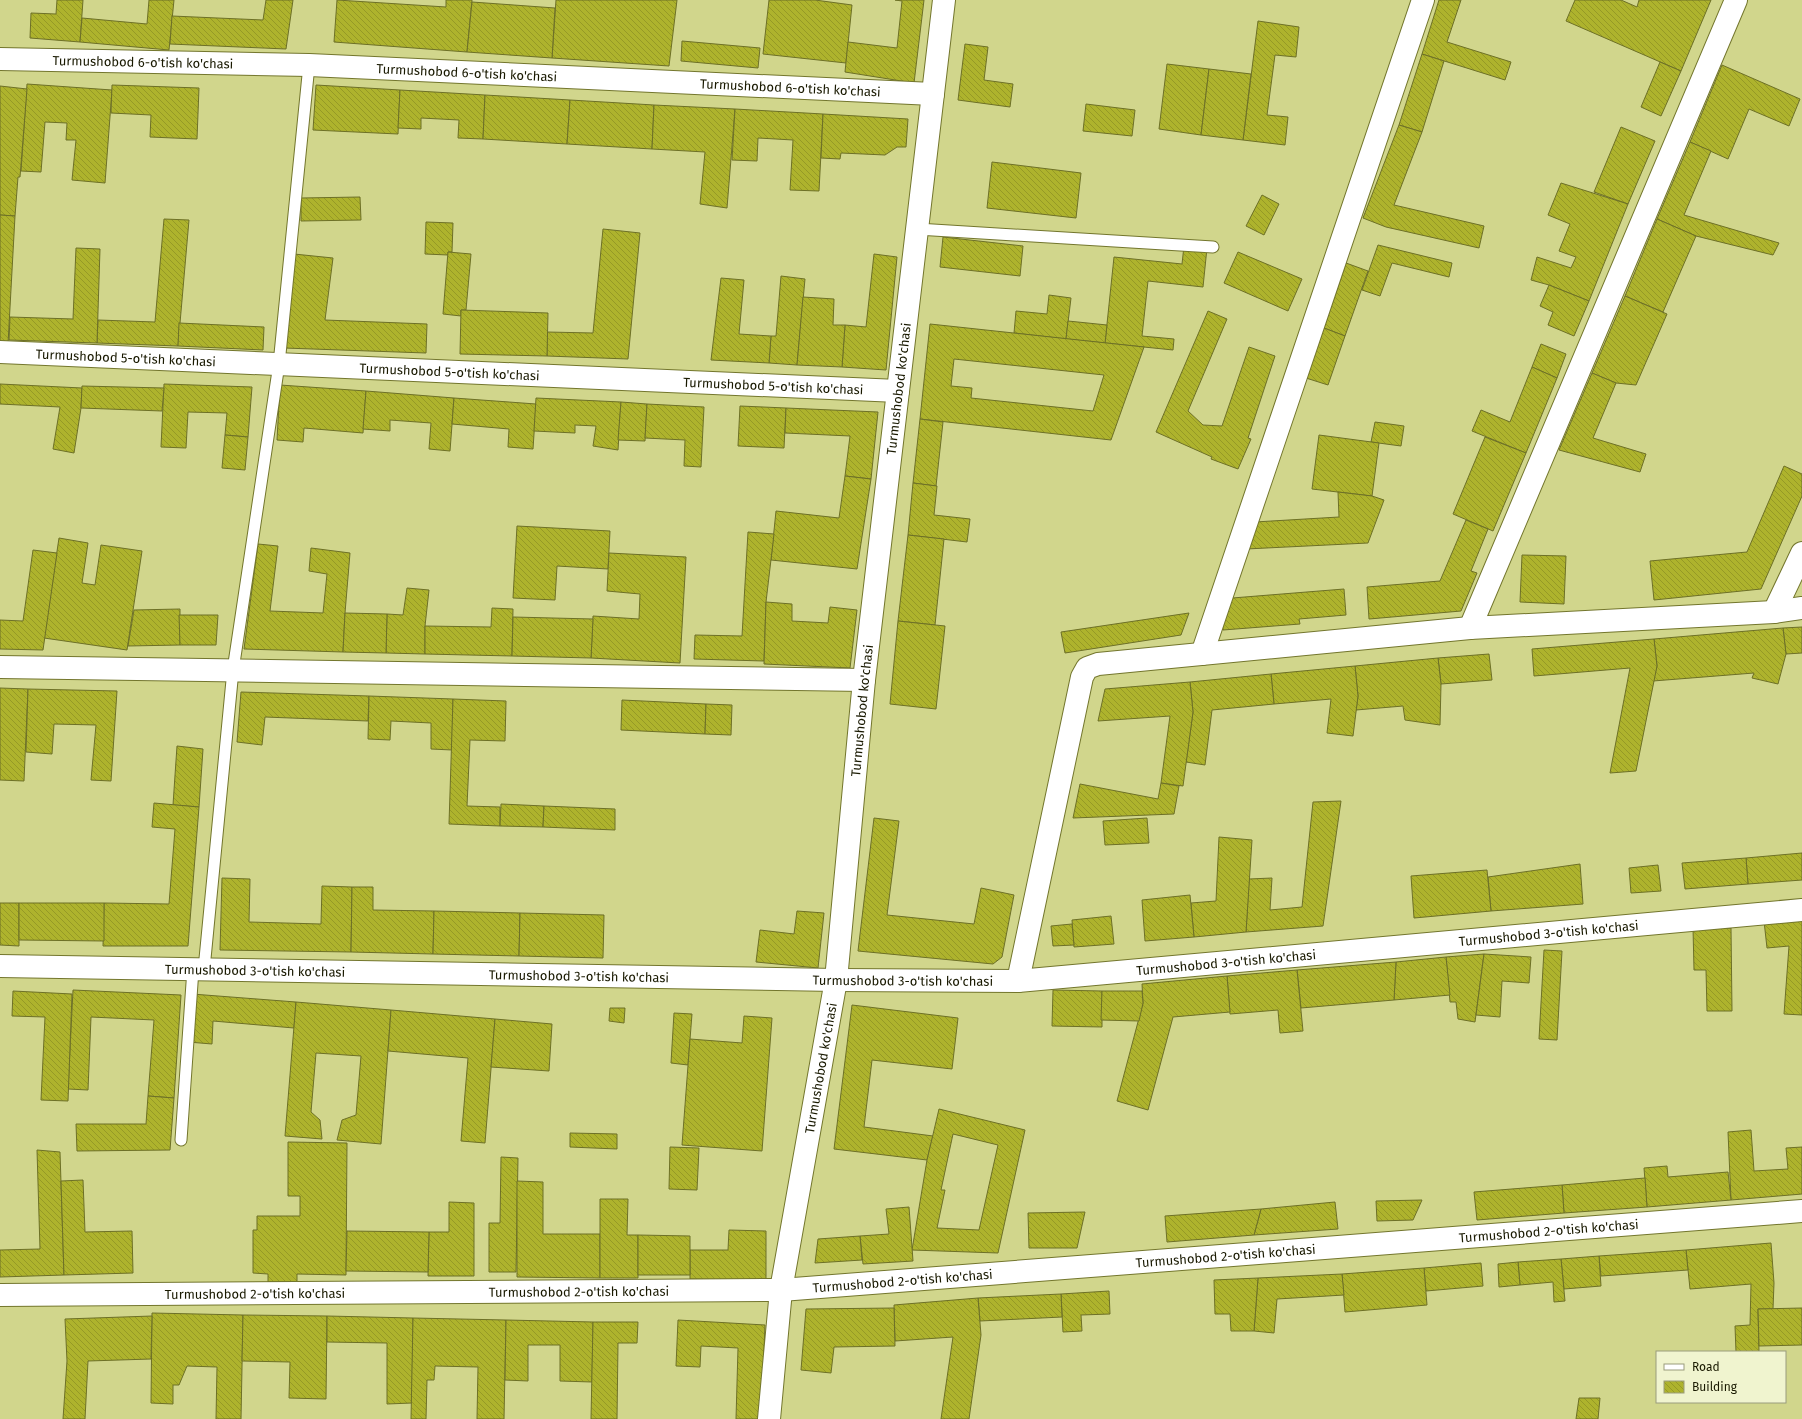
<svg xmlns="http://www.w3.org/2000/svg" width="1802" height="1419" font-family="'Fira Sans',sans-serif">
<defs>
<pattern id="building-back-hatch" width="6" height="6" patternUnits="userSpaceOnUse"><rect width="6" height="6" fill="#aeb32d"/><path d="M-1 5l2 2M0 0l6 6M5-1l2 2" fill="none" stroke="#959926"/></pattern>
</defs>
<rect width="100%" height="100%" fill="#d1d68c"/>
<!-- building -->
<g fill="url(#building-back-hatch)" stroke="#6d7027" fill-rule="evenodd">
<polygon points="57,0 83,0 80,42 30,38 31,13 56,14"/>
<polygon points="149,0 174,0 169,50 80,42 82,18 147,24"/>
<polygon points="266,0 293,0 286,49 170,44 172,16 263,20"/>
<polygon points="337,0 446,7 446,0 472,0 467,52 334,42"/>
<polygon points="556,0 677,0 669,66 552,58"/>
<polygon points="769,0 815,0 852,5 846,63 763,54"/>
<polygon points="895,0 924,0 914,83 845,72 848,42 897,48 902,1"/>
<polygon points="1439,0 1461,0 1447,42 1511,62 1505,80 1422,54"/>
<polygon points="1575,0 1621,0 1637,7 1639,0 1711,0 1681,71 1566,21"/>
<polygon points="472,2 555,8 552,58 467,52"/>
<polygon points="1258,21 1299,27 1296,57 1275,55 1267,115 1288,117 1285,145 1243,140"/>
<polygon points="682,41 760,48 758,68 681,61"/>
<polygon points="965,44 988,47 984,80 1013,84 1010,107 958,100"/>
<polygon points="1422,54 1444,61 1422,132 1399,125"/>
<polygon points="1660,62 1681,71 1661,116 1641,107"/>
<polygon points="1167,64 1209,69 1201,135 1159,129"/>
<polygon points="1722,65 1800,99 1789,126 1749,109 1728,159 1690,142"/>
<polygon points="1209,69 1251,74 1243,140 1201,135"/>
<polygon points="27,84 112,90 105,183 72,180 76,140 66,140 67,123 45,122 41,172 21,171"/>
<polygon points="112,85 199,88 197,139 150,137 151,115 111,113"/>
<polygon points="316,85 400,90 398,134 313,130"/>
<polygon points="0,86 27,89 20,177 18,177 15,216 0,215"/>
<polygon points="400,90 485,95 483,139 458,138 459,120 421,118 421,129 398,128"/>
<polygon points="485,95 570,100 567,144 483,139"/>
<polygon points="570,100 654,105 652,149 567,144"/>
<polygon points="1086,104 1135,110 1132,136 1083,131"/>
<polygon points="654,105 735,109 727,208 700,204 705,152 652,149"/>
<polygon points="735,109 823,114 819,191 790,190 793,140 758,138 757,161 732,160"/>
<polygon points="823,114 908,119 906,147 897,147 885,155 841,153 840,159 821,158"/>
<polygon points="1399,125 1422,132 1394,205 1484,226 1479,248 1386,227 1363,218"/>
<polygon points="1621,127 1655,141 1628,204 1594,192"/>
<polygon points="1690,142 1711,151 1684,215 1779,243 1773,255 1696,236 1657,219"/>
<polygon points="992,162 1081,173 1076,218 987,208"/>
<polygon points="1561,183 1628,204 1589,301 1549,285 1531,280 1537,257 1571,268 1576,257 1559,251 1570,224 1548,215"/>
<polygon points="1262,195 1279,204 1264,235 1246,226"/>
<polygon points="360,197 361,220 301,221 301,198"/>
<polygon points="0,215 15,216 8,344 0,343"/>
<polygon points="164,219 189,220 178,346 97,343 98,320 155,322"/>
<polygon points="1657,219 1696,236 1663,312 1625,296"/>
<polygon points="426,222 453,223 452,252 448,252 448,255 425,254"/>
<polygon points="603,229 640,233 628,359 547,356 547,332 593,333"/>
<polygon points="943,237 1023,246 1020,276 940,267"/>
<polygon points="1378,245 1452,263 1449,277 1392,263 1380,296 1362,290"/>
<polygon points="1184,246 1207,248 1203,287 1148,281 1142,336 1174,339 1173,350 1105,343 1114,257 1182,264"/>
<polygon points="76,248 100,249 97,343 9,340 10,317 73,319"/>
<polygon points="448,252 471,254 466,310 461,310 461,316 443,314"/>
<polygon points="1238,252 1302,279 1288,311 1224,283"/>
<polygon points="294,254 333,258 325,320 427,324 426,353 284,348"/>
<polygon points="874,254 897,257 886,370 842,367 845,325 866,327"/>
<polygon points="1346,263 1368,271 1345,336 1324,328"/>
<polygon points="781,276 805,279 797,365 769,363 771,336 776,336"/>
<polygon points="721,278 744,280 739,334 771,336 769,363 711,360"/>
<polygon points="1549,285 1589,301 1574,336 1548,325 1553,312 1540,306"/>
<polygon points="1049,295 1071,298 1066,339 1014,333 1016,311 1047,314"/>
<polygon points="1625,296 1667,314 1636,385 1616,383 1592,373"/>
<polygon points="803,297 834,299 833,325 845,325 842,367 797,365"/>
<polygon points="461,310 548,313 547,356 460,354"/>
<polygon points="1208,311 1227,319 1188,411 1203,425 1222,426 1249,347 1275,356 1248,438 1251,439 1238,469 1211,459 1212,457 1156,432"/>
<polygon points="1068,321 1107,325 1105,343 1066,339"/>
<polygon points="179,323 264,327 263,350 178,346"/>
<path d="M930,324L1144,347L1111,440L920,419ZM954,359L1104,375L1093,411L971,398L972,388L951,386Z"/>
<polygon points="1324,328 1345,336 1328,385 1306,378"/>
<polygon points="1541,344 1566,354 1557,378 1532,367"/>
<polygon points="1532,367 1557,378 1526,453 1472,431 1481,410 1510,422"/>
<polygon points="1592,373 1616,383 1593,438 1646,454 1640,472 1559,450"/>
<polygon points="0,384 82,388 81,408 74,453 53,449 60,407 0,404"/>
<polygon points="164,384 252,387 248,437 225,435 227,413 188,412 186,448 161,447"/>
<polygon points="280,385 366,391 363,433 304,428 303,442 277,440"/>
<polygon points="82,386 164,388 162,411 81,408"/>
<polygon points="366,391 454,398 450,451 429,449 431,423 390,420 390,431 363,429"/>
<polygon points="454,398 536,404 533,449 508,447 509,429 452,424"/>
<polygon points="536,398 621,402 618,450 593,446 596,426 575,425 575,433 534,431"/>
<polygon points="621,402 647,404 645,441 618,440"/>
<polygon points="647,404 704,407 701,467 684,466 685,440 645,438"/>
<polygon points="740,406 786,408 784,448 738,446"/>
<polygon points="786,408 878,412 871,479 845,476 850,436 785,433"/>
<polygon points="920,419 943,422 936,486 913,483"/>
<polygon points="1375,422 1404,426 1401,446 1371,442"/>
<polygon points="225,435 248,437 245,470 222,468"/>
<polygon points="1319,435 1379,443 1372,496 1312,489"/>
<polygon points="1485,437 1526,453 1493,531 1453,514"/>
<polygon points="1784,466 1802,474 1802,496 1761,589 1654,600 1650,561 1747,552"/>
<polygon points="845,476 871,479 857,569 771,560 776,511 839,518"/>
<polygon points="913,483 937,486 934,515 970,519 967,542 908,535"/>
<polygon points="1338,492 1372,496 1384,500 1368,543 1246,549 1255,522 1339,517"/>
<polygon points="1466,520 1488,529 1471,571 1477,573 1461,611 1369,619 1367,587 1440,581"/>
<polygon points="517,526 610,531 608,569 557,566 555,600 513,598"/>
<polygon points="748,532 774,534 766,602 764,661 694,659 695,635 742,636"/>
<polygon points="908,535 944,539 935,625 898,621"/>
<polygon points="59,538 88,543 82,583 95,585 101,545 142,551 127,650 44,638"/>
<polygon points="258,544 278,546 270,611 323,613 327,574 309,571 311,548 350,553 345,613 343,652 244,649"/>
<polygon points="33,550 57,553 43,650 0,649 0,620 23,621"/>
<polygon points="609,553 686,557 680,663 591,658 593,616 639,619 640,594 607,591"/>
<polygon points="1522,555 1566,556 1564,604 1520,602"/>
<polygon points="407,588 429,590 425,626 425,654 386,653 387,614 403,615"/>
<polygon points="1344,589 1346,615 1299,619 1300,624 1223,630 1220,599"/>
<polygon points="766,602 792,604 792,621 828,623 830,607 857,610 850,668 764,664"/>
<polygon points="492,608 513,609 512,656 425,654 425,626 491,627"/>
<polygon points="180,609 180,645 128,646 134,610"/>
<polygon points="345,613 387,614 386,653 343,652"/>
<polygon points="1189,613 1181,635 1065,653 1061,632"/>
<polygon points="179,615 218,615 216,645 180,645"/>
<polygon points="513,617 593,619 591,658 512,656"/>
<polygon points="898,621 945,626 936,709 890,704"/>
<polygon points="1802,627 1802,653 1786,654 1783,628"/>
<polygon points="1783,628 1786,654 1778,684 1752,678 1754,673 1653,681 1657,666 1654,639"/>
<polygon points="1654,639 1657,666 1636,771 1610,773 1630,668 1534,676 1532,649"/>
<polygon points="1489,654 1492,680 1441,684 1438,658"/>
<polygon points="1438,658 1441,684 1440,725 1405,720 1403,706 1356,710 1358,696 1355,666"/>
<polygon points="1355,666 1358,696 1353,736 1327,733 1331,699 1274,704 1271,674"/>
<polygon points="1271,674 1274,704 1212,710 1205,765 1186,762 1193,712 1190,682"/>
<polygon points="1190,682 1193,712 1183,786 1161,783 1170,716 1098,721 1105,689"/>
<polygon points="0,688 28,689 24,781 0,780"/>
<polygon points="28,689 117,691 111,781 91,780 96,725 54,724 52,754 26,752"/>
<polygon points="241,692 369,696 368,721 265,717 262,745 237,742"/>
<polygon points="369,696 453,699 452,750 431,749 431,723 391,721 390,740 368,739"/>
<polygon points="453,699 506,701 505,741 470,740 467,806 500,807 500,826 449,824"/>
<polygon points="622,700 706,704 705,734 621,730"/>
<polygon points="706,704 732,705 731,735 705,734"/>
<polygon points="177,746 203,749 199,807 173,805"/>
<polygon points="1161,783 1179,786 1174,814 1073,818 1080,784 1158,799"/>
<polygon points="1341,801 1323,926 1246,932 1249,879 1272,878 1270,910 1302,907 1313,802"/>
<polygon points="154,803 199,807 188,946 103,946 104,903 169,904 175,829 152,827"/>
<polygon points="501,804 544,806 543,827 500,826"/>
<polygon points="544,806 615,809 615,830 543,827"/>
<polygon points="874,818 899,821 887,915 974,924 981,888 1014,895 1002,957 993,964 858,951"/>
<polygon points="1147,818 1149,843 1105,845 1103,821"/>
<polygon points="1219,837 1252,840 1246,932 1194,937 1191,903 1216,901"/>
<polygon points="1802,853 1802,880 1748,884 1746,858"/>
<polygon points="1746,858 1748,884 1685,889 1682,863"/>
<polygon points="1580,864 1583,904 1491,911 1488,877"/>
<polygon points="1658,865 1661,891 1631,893 1629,868"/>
<polygon points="1487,870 1491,911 1414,918 1411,876"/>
<polygon points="222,878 250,879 249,922 321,924 322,886 352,887 351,952 220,950"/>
<polygon points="352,887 373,887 373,910 434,911 433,954 351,952"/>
<polygon points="1190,895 1194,937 1145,941 1142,900"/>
<polygon points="0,903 19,903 19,946 0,945"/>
<polygon points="19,903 104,903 104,941 19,940"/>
<polygon points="434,911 520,913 519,956 433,954"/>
<polygon points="797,911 824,913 818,968 756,962 760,930 794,934"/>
<polygon points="520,913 604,915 603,958 519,956"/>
<polygon points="1111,916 1114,944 1074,947 1072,920"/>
<polygon points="1802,918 1802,1015 1784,1014 1789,946 1767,948 1764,921"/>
<polygon points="1072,924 1074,945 1053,946 1051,926"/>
<polygon points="1693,928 1731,928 1732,1011 1707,1011 1706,970 1694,970"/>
<polygon points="1544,950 1562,951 1557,1040 1539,1039"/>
<polygon points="1484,954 1475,1022 1458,1019 1456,1002 1450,1002 1446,957"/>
<polygon points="1484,954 1531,957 1529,983 1502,981 1500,1017 1476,1015"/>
<polygon points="1446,957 1450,995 1394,1000 1396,962"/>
<polygon points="1396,962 1394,1000 1301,1008 1297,970"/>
<polygon points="1297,970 1303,1031 1280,1033 1278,1010 1230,1014 1227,976"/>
<polygon points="1227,976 1230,1012 1173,1017 1148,1110 1117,1101 1143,1003 1142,984"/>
<polygon points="73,990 181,995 174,1098 148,1096 154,1020 91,1017 88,1090 68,1089"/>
<polygon points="1053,990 1102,991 1102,1027 1052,1026"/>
<polygon points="13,991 72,994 68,1101 41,1100 45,1017 12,1016"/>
<polygon points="1102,991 1142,991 1143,1003 1139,1021 1101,1020"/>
<polygon points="192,994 296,1002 294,1028 213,1021 212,1044 188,1042"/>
<polygon points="296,1002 391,1010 381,1144 337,1140 342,1120 356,1115 361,1056 316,1053 311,1112 320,1120 322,1139 285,1136"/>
<polygon points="852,1005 958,1018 952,1069 872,1060 864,1127 933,1136 927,1160 834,1149"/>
<polygon points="610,1008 625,1008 624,1023 609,1021"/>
<polygon points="391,1010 495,1019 485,1143 461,1141 468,1058 388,1051"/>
<polygon points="674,1013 692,1014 688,1065 671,1063"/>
<polygon points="744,1016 772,1018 762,1151 682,1145 690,1039 742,1043"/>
<polygon points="495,1019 552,1024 549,1071 491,1067"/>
<polygon points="148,1096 174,1098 170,1150 77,1151 76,1124 146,1124"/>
<path d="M939,1109L1025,1130L998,1253L912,1250L927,1160ZM953,1134L998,1145L979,1230L937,1228L945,1190H941Z"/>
<polygon points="1751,1130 1754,1171 1788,1169 1786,1148 1802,1147 1802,1194 1731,1200 1728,1132"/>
<polygon points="570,1133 617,1134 617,1149 570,1147"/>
<polygon points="288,1142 347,1143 346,1275 297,1274 297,1282 268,1282 268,1274 253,1273 253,1230 257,1230 257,1216 300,1216 300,1196 288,1196"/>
<polygon points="670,1147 699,1148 697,1190 669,1189"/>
<polygon points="37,1150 60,1152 64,1275 0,1277 0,1250 40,1249"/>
<polygon points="501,1157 518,1158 516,1272 489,1272 489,1223 500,1223"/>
<polygon points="1667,1166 1668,1177 1728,1172 1731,1200 1647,1207 1644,1168"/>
<polygon points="1645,1178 1647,1207 1564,1213 1562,1185"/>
<polygon points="83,1180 85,1232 132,1231 133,1273 64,1275 61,1181"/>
<polygon points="517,1181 543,1182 543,1234 600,1234 600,1278 517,1277"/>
<polygon points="1562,1185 1564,1213 1477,1220 1474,1192"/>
<polygon points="600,1199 628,1199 627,1235 638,1235 638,1278 600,1278"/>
<polygon points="1422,1200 1413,1220 1377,1221 1376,1201"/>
<polygon points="449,1202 474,1203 474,1276 428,1276 429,1232 449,1232"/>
<polygon points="1335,1202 1338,1229 1254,1235 1261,1209"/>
<polygon points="909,1207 913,1261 863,1264 860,1236 889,1234 886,1209"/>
<polygon points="1261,1209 1254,1235 1167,1242 1165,1216"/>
<polygon points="1085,1212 1077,1248 1029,1248 1028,1213"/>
<polygon points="729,1230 766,1231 766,1280 690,1279 690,1250 728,1250"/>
<polygon points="347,1231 429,1232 428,1272 346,1271"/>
<polygon points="638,1235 690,1236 690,1275 638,1275"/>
<polygon points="860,1236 862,1260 815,1263 818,1239"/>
<polygon points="1771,1243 1774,1283 1773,1309 1758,1309 1759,1352 1736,1352 1735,1326 1750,1325 1751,1284 1690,1289 1686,1250"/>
<polygon points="1686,1250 1688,1270 1601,1276 1599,1256"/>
<polygon points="1599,1256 1601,1286 1564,1289 1561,1259"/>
<polygon points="1561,1259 1565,1301 1554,1302 1553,1282 1520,1285 1518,1262"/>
<polygon points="1518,1262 1520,1285 1499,1287 1498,1264"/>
<polygon points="1481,1263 1483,1286 1426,1291 1424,1268"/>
<polygon points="1424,1268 1427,1305 1345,1312 1342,1274"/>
<polygon points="1342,1274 1344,1295 1277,1299 1274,1333 1254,1331 1258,1278"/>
<polygon points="1258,1278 1254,1331 1231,1331 1230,1314 1215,1314 1214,1280"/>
<polygon points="1109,1291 1110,1314 1081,1315 1082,1331 1063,1332 1061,1294"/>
<polygon points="1061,1294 1062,1317 980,1321 978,1298"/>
<polygon points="978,1298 981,1335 969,1419 941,1419 953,1337 895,1341 894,1305"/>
<polygon points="894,1308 895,1346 834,1347 831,1373 801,1370 806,1309"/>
<polygon points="1802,1308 1802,1345 1759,1346 1758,1309"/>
<polygon points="152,1313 243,1315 241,1419 216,1419 217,1367 187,1366 179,1385 173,1385 173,1404 151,1403"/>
<polygon points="243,1315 327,1316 326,1399 289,1398 290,1362 242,1361"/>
<polygon points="152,1316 151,1359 88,1361 85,1419 63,1419 67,1361 65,1319"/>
<polygon points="327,1316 413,1318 412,1403 387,1404 387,1343 327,1342"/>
<polygon points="413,1318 506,1320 504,1419 477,1419 478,1367 435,1366 434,1380 427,1380 426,1419 411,1419"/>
<polygon points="506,1320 593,1322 592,1382 560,1381 560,1345 528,1345 528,1381 505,1380"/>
<polygon points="678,1320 765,1325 763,1376 758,1419 736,1419 738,1348 701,1346 700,1367 676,1366"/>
<polygon points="593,1322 638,1322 637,1343 618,1343 617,1419 591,1419"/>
<polygon points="1579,1398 1600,1398 1598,1419 1576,1419"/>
</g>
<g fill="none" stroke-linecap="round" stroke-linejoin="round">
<defs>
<g id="lane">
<polyline points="917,229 1213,247"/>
<polyline points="204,969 233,670 279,364 309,65"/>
<polyline points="181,1140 193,969"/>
</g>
<g id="street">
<path id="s1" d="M0,59L309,65L933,94"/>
<path id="s2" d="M0,352L898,391"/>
<polyline points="1774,612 1802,553"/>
<polyline points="1470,628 1736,0"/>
<polyline points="1202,654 1423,0"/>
<polyline points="0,667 864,680"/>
<path id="s3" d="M0,966L836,980L1018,981L1802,910"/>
<polyline points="1018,981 1082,677 1087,668 1098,664 1470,628 1774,612 1802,608"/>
<path id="s4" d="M0,1295L781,1290L1802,1211"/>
<path id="s5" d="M769,1419L781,1290L836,980L864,680L944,0"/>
</g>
</defs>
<!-- lane casing -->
<use href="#lane" stroke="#73762d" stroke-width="13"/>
<!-- street casing -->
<use href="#street" stroke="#73762d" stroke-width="24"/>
<!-- lane -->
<use href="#lane" stroke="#fff" stroke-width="11"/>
<!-- street -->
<use href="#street" stroke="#fff" stroke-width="22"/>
</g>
<g text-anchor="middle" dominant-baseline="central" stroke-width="4" stroke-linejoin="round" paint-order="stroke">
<!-- street labels -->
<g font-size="13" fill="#191900" stroke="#f0f4cf">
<text stroke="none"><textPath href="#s1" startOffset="143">Turmushobod 6-o'tish ko'chasi</textPath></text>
<text stroke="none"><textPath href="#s1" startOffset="467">Turmushobod 6-o'tish ko'chasi</textPath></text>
<text stroke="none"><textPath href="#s1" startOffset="791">Turmushobod 6-o'tish ko'chasi</textPath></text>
<text stroke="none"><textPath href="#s2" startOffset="126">Turmushobod 5-o'tish ko'chasi</textPath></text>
<text stroke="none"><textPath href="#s2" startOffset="450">Turmushobod 5-o'tish ko'chasi</textPath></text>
<text stroke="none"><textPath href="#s2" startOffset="774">Turmushobod 5-o'tish ko'chasi</textPath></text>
<text stroke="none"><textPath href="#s5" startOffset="1039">Turmushobod ko'chasi</textPath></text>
<text stroke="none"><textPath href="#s5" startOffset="715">Turmushobod ko'chasi</textPath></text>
<text stroke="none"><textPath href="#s3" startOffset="1551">Turmushobod 3-o'tish ko'chasi</textPath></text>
<text stroke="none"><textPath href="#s3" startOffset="1227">Turmushobod 3-o'tish ko'chasi</textPath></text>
<text stroke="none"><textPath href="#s3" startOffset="255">Turmushobod 3-o'tish ko'chasi</textPath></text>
<text stroke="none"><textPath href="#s3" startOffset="579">Turmushobod 3-o'tish ko'chasi</textPath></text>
<text stroke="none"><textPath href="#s3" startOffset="903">Turmushobod 3-o'tish ko'chasi</textPath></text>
<text stroke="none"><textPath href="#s5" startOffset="355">Turmushobod ko'chasi</textPath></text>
<text stroke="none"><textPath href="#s4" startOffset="1551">Turmushobod 2-o'tish ko'chasi</textPath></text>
<text stroke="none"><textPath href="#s4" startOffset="1227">Turmushobod 2-o'tish ko'chasi</textPath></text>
<text stroke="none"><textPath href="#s4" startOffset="903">Turmushobod 2-o'tish ko'chasi</textPath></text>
<text stroke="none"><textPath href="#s4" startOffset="579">Turmushobod 2-o'tish ko'chasi</textPath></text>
<text stroke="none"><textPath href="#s4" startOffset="255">Turmushobod 2-o'tish ko'chasi</textPath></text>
</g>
</g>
<!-- legend -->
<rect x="1656" y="1351" width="130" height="52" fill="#f0f4cf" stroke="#9a9c7c"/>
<rect x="1664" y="1364" width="20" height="6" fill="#ffffff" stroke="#9a9c7c"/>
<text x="1692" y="1371" font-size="12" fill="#191900">Road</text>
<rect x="1664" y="1381" width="20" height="12" fill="url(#building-back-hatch)" stroke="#9a9c7c"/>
<text x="1692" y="1391" font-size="12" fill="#191900">Building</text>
</svg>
